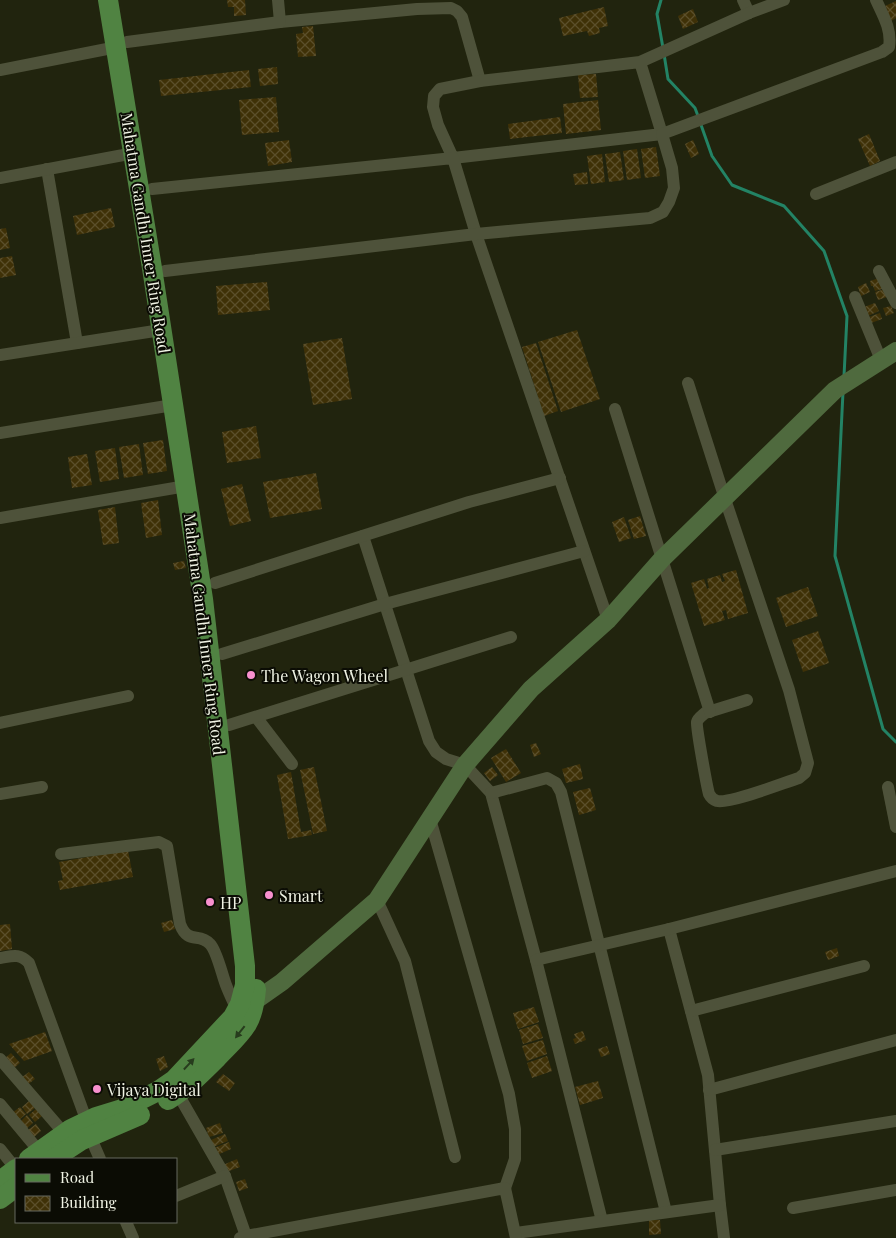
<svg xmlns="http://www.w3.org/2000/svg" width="896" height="1238" font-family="'Playfair Display',serif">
<defs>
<pattern id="building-cross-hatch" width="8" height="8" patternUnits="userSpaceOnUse" patternTransform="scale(1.25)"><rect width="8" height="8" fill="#3f3107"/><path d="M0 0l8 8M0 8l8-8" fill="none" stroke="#5b4f2b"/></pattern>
</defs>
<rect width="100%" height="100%" fill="#21240e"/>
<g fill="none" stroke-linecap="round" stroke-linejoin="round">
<!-- stream -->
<g stroke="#238365" stroke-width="3">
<polyline points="661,0 657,14 663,48"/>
<polyline points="664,54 668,79 695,108 698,116"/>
<polyline points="700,122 712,156 732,185 784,206 824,251 847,316 844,376"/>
<polyline points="843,392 835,556 883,729 896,742"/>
</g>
</g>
<!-- building -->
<g fill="url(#building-cross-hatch)">
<polygon points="227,0 245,0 246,15 234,16 234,7 228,7"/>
<polygon points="896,1 896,18 891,21 885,6"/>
<polygon points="604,7 608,26 599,28 600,33 589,36 587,31 563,36 559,18"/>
<polygon points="693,9 698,22 683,29 678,16"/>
<polygon points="313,26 316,56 298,57 296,34 303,33 302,27"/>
<polygon points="277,67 278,84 260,86 258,69"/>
<polygon points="249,70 251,87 161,96 159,80"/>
<polygon points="596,74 598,97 580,98 578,75"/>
<polygon points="276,97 279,132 242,135 239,100"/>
<polygon points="598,100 601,130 566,134 563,104"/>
<polygon points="560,117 562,133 510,139 508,124"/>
<polygon points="869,134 880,161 870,166 858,139"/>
<polygon points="289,140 292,162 268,166 265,143"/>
<polygon points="693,140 699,154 691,158 685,144"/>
<polygon points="656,147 660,176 645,178 641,149"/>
<polygon points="637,149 641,178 627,180 623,151"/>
<polygon points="620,152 624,180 609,182 605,154"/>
<polygon points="602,154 605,182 591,184 587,156"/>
<polygon points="587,172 588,184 575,185 573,174"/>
<polygon points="111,208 115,227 77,235 73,216"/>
<polygon points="6,228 10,248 0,250 0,229"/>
<polygon points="12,256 16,275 0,278 0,258"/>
<polygon points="879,278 882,289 875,291 873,286 871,286 870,281"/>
<polygon points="267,282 270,310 218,315 216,286"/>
<polygon points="866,283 870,292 861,296 858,287"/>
<polygon points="885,289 887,297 878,300 875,292"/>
<polygon points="875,303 879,311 868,316 864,307"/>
<polygon points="891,306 894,313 886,316 883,308"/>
<polygon points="880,313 882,319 871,323 869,317"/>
<polygon points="577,330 600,399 561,412 538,342"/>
<polygon points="342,338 352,399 313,405 303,344"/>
<polygon points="536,343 558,411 544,416 522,347"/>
<polygon points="256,426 261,458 227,463 222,432"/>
<polygon points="163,440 167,471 148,474 143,443"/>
<polygon points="139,444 143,475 124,478 119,447"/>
<polygon points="115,448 119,479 100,482 95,451"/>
<polygon points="87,454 92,485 72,488 68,457"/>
<polygon points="316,473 322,509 270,518 263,482"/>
<polygon points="242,484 251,521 230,526 221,489"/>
<polygon points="158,500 162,535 146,538 141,503"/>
<polygon points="115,507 119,543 103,545 98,510"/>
<polygon points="640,516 646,536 634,539 628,520"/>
<polygon points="624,517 631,538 619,542 612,522"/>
<polygon points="184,561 186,568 175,570 173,563"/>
<polygon points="736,570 748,613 728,619 726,610 722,611 725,620 704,626 691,583 704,579 707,589 709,588 707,579 720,575 722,582 725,581 722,574"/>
<polygon points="808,587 818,616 786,627 776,598"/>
<polygon points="818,631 829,663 803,672 792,640"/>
<polygon points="536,743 541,754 534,757 530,745"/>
<polygon points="506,749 521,773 506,782 491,758"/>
<polygon points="580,764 583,779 566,783 562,769"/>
<polygon points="314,767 327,831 313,834 300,770"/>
<polygon points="492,767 498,775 490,781 484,773"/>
<polygon points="291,772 301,832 311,830 312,835 288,839 277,775"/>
<polygon points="590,788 596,810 579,815 573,792"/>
<polygon points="128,850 133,877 60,890 58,881 63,880 59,862"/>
<polygon points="172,920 175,929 164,932 161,923"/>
<polygon points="10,924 12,949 0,951 0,925"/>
<polygon points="837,948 839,956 828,960 825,952"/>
<polygon points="534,1007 539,1022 518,1029 513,1013"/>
<polygon points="538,1024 543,1038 523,1044 519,1030"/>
<polygon points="583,1031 586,1040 575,1044 573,1039 576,1038 574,1034"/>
<polygon points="45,1032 52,1051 24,1061 9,1044"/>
<polygon points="543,1040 547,1054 527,1061 522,1046"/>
<polygon points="607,1046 610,1054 601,1057 598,1049"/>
<polygon points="11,1053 20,1063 14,1068 5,1058"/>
<polygon points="164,1056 168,1067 160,1071 156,1059"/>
<polygon points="547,1056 552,1071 532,1078 527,1063"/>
<polygon points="29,1072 35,1079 27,1085 21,1078"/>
<polygon points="223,1074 235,1083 229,1091 216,1082"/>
<polygon points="598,1081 603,1098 580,1105 575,1087"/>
<polygon points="29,1101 35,1108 27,1114 22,1107"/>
<polygon points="20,1107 26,1114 19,1120 12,1113"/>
<polygon points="36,1109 42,1116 35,1122 29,1115"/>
<polygon points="27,1115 33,1123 26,1129 20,1122"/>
<polygon points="220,1123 223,1133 209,1137 206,1128"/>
<polygon points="36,1124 41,1131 34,1137 28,1130"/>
<polygon points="225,1134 228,1141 213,1147 211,1140"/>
<polygon points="229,1142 231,1149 217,1155 214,1148"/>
<polygon points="237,1159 240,1167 226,1172 223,1165"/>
<polygon points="245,1179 248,1188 239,1191 236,1182"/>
<polygon points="649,1220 660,1220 661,1234 649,1235"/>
</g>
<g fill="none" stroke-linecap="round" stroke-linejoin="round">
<!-- street -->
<g stroke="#4e523a" stroke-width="12">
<polyline points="743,0 749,13"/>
<polyline points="280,22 417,9 451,8 457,11 462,17 480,81"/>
<polyline points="127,42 280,22 278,0"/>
<polyline points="640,62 480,81 440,89 434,96 433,107 438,125 453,158 662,134 640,62 749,13 784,0"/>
<polyline points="0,70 117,47"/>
<polyline points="47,169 77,343"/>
<polyline points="0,178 134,153"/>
<polyline points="152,189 453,158 476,234 608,620"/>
<polyline points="816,194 896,162"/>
<path d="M165,271L476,234L650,218L663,212L669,202L674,188L672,168L662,134L882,52L889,47C892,30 883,15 876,0"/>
<polyline points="879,271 896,303"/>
<polyline points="855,297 881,360"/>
<polyline points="0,355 161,330"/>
<path d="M688,383L725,499L789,690L808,763L805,773L799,778C783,783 730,804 717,801C714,800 711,798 709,794C707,787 696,727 697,722C698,718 702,716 705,713L747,700"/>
<polyline points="615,409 710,712"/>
<polyline points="0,433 173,405"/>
<polyline points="0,518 186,486"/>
<polyline points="363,536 429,741 436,752 446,759 465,765 491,793 536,960 602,1221"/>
<polyline points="215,583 469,502 560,478"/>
<polyline points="222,654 385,604 584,551"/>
<polyline points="256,717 292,764"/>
<polyline points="0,723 128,696"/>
<polyline points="229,725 511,637"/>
<polyline points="888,787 896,827"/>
<polyline points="491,793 547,778 556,783 561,792 666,1212"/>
<polyline points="0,794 42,787"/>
<polyline points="430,819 509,1094 515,1129 515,1159 505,1188"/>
<path d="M61,854L159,842L167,846L180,924C188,945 199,932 210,944C217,951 222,975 226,985C229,993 233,1001 237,1010"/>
<polyline points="377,900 405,961 455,1157"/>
<polyline points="669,929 708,1075 720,1205 724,1238"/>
<path d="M0,958C13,956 19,953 29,963L87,1122"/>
<polyline points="536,960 669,929 896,871"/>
<polyline points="691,1011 864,966"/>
<polyline points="0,1059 64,1133"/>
<polyline points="709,1090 896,1040"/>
<polyline points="178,1094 225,1176 246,1236 246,1238"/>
<polyline points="0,1104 39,1151"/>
<polyline points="90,1136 100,1159"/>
<polyline points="0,1149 16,1169"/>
<polyline points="715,1150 896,1121"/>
<polyline points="176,1196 225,1176"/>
<polyline points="793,1208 896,1190"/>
<polyline points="126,1222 133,1238"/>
<polyline points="516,1233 720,1205"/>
<polyline points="240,1238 246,1236 505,1188 516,1238"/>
</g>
<!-- secondary -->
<polyline stroke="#4f6a3e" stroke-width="18" points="246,1003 255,1001 282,982 377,900 465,765 531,689 608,620 662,559 835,390 896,351"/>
<!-- primary -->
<g stroke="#508342" stroke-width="20">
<path d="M168,1100C186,1089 201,1074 216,1059C226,1048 239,1037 247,1024C253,1014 255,1001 256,989"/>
<polyline points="29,1159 71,1129 96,1117 122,1109 158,1091 174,1080 233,1017 240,1004 245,985 245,966 203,599 152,268 108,0"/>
<polyline points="53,1159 82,1140 140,1115"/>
<polyline points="0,1181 16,1169"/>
<polyline points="0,1199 16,1187"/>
</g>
</g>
<!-- one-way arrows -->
<defs><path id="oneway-solid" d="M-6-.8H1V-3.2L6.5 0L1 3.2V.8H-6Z" transform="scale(1.25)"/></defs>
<g fill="#273c1d">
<use href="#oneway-solid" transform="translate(240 1032) rotate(128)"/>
<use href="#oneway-solid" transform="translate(189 1064) rotate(-47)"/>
</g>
<!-- markers -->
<g fill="#f790ce" stroke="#0b0c04" stroke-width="2">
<circle cx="251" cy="675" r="5"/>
<circle cx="269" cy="895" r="5"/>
<circle cx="210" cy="902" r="5"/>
<circle cx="97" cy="1089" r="5"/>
</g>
<g text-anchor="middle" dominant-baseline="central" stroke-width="4" stroke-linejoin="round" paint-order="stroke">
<!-- street labels -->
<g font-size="16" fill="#f0f3e4" stroke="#0b0c04">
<text transform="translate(146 233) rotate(81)">Mahatma Gandhi Inner Ring Road</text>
<text transform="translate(205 634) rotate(83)">Mahatma Gandhi Inner Ring Road</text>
</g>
<!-- poi labels -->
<g font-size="16" fill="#f0f3e4" stroke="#0b0c04" text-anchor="start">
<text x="261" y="675">The Wagon Wheel</text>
<text x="279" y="895">Smart</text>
<text x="220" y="902">HP</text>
<text x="107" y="1089">Vijaya Digital</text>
</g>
</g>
<!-- legend -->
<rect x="15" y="1158" width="162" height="65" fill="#0b0c04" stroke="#67685e"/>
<rect x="25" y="1174" width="25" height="8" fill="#508342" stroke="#67685e"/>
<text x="60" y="1183" font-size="15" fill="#f0f3e4">Road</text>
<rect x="25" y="1196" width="25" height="15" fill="url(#building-cross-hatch)" stroke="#67685e"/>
<text x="60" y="1208" font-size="15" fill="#f0f3e4">Building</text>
</svg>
